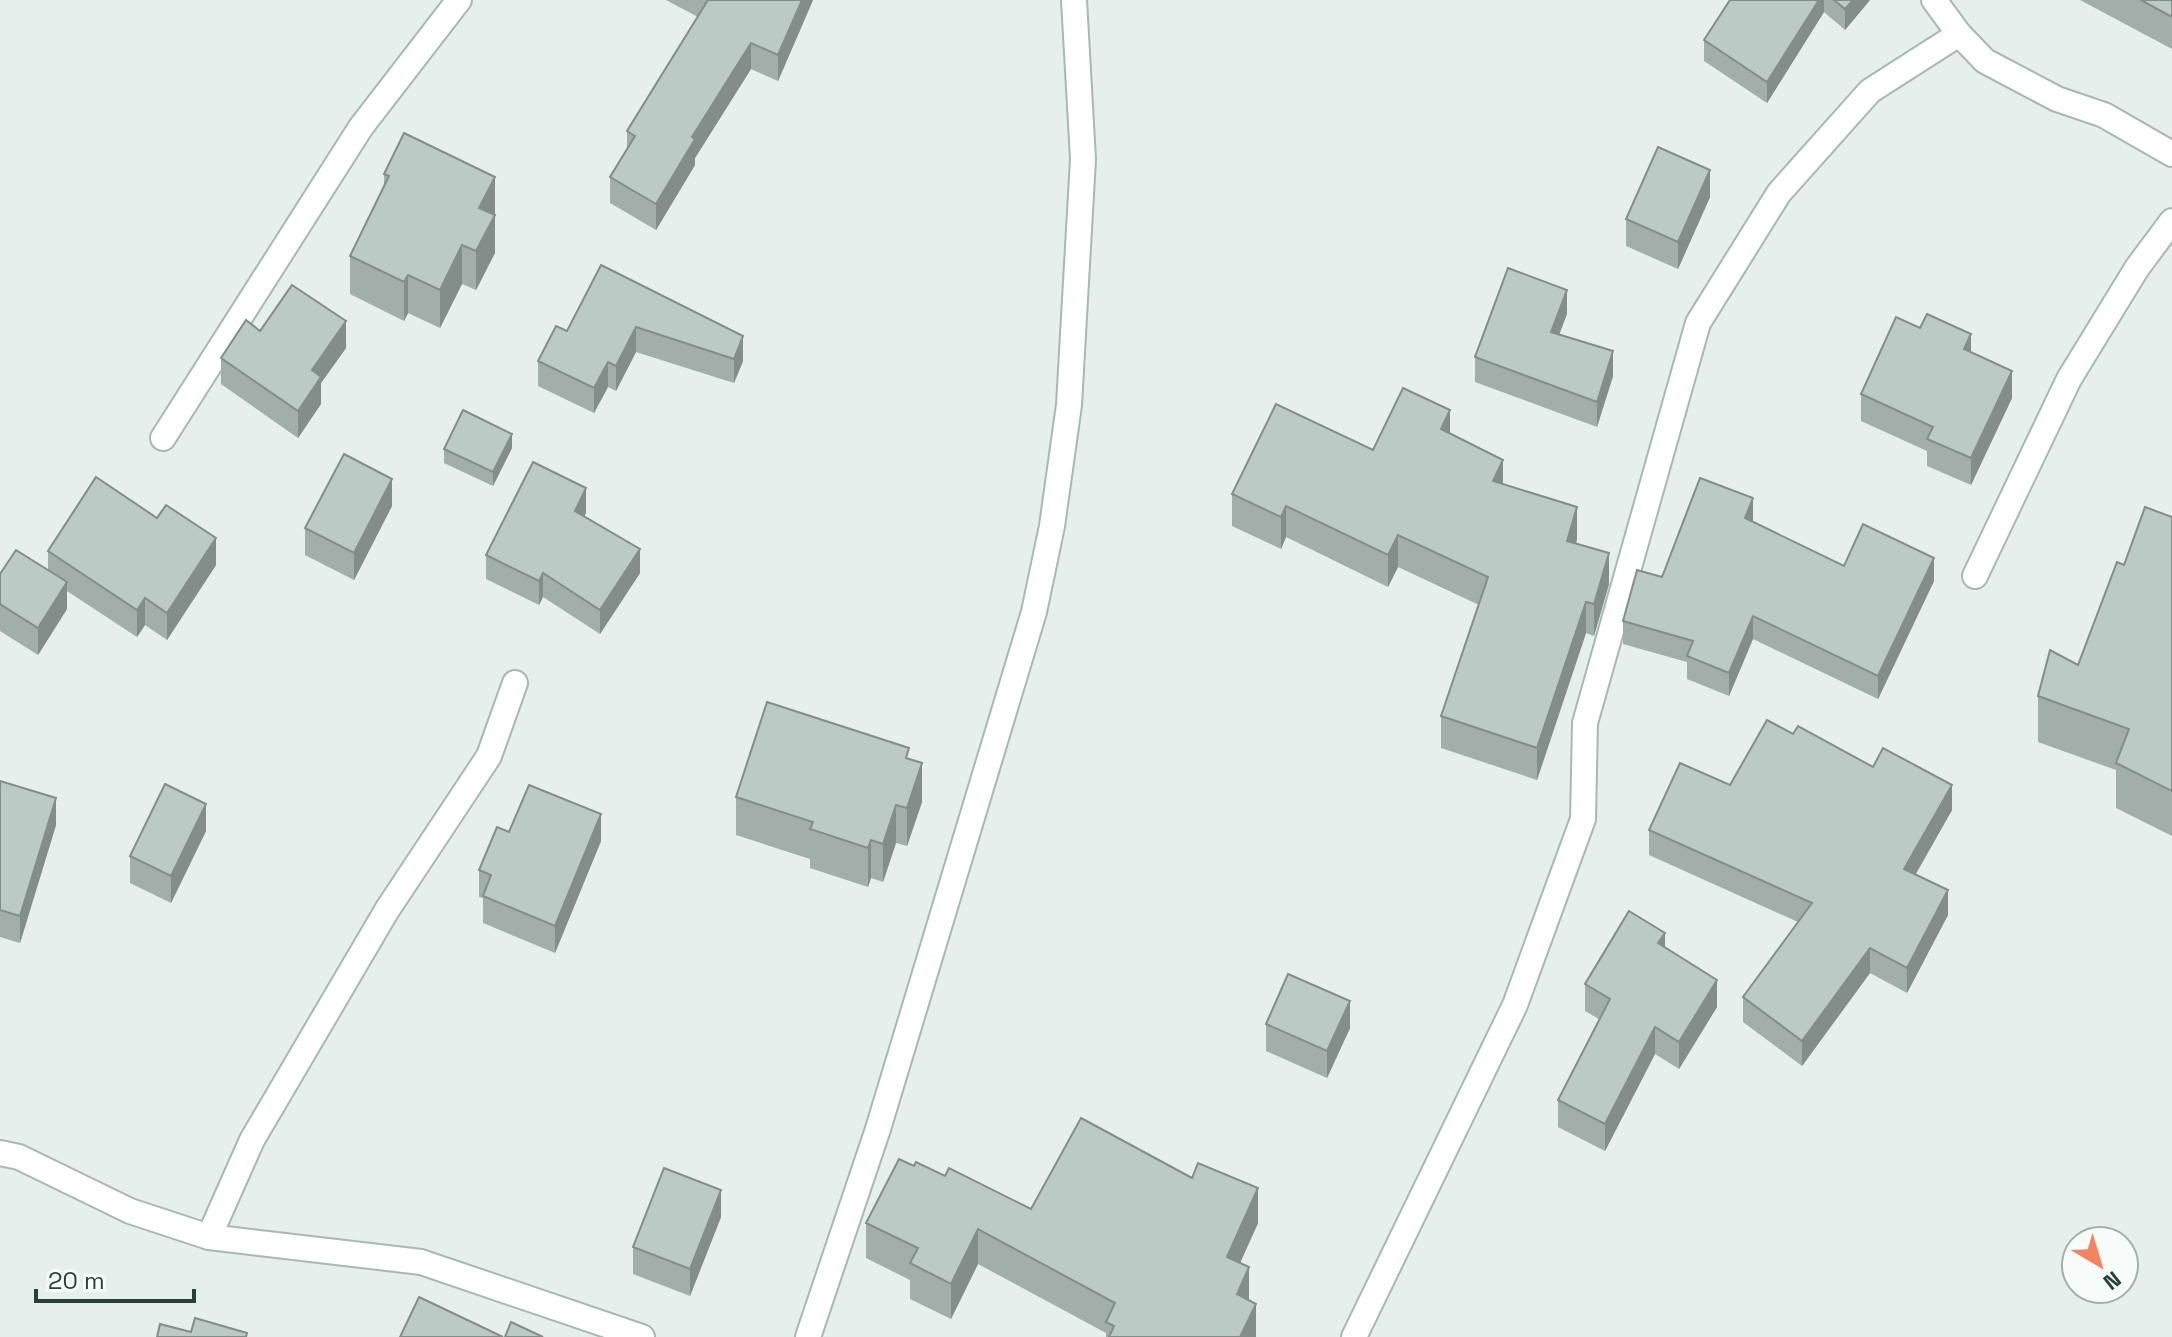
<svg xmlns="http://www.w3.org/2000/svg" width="2172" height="1337" font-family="'Space Grotesk',sans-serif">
<rect width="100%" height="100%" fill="#e6efeb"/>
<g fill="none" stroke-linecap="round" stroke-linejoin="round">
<defs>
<g id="minor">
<polyline points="1934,0 1959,34 1985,61 2057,99 2104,115 2172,154"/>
<polyline points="163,438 361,127 459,0"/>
<polyline points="1975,576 2069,379 2137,268 2172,221"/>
<polyline points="0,1153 19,1157 130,1211 209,1237 421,1262 642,1337"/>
<polyline points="209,1237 252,1140 387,910 489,756 515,683"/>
<polyline points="808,1337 878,1129 1034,612 1052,526 1069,405 1083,159 1074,0"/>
<polyline points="1354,1337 1515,1005 1583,819 1585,723 1698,323 1779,193 1870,91 1959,34"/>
</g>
</defs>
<!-- minor casing -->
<use href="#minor" stroke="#a8b8b2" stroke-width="28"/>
<!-- minor -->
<use href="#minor" stroke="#fff" stroke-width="24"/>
</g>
<!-- wall -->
<g fill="#a1aea9">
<polygon points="666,0 813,0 778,81 751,69 695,158 695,165 656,230 610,203 610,177 627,149 627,131 698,17"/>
<polygon points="1730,0 1870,0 1845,30 1824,12 1767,103 1704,61 1704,40"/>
<polygon points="2080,0 2172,0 2172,49"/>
<polygon points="384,174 495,177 495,253 476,290 462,284 440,328 408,313 404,321 350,294 350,256 384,185"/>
<polygon points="1710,197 1678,269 1626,246 1626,219"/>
<polygon points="601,265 743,361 734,383 636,352 616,391 608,387 594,413 538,386 538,361 567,331"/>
<polygon points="1567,314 1559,334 1613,376 1597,427 1475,382 1475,357"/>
<polygon points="260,331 346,348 321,383 321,404 298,438 221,384 221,358"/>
<polygon points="1971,352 2012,398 1971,485 1927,466 1927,451 1861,421 1861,394"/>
<polygon points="1450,434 1503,484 1577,539 1576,544 1609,584 1594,636 1586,633 1537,780 1441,748 1441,716 1479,605 1398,567 1388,587 1286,537 1281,549 1232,526 1232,494 1373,450"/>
<polygon points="512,448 493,486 444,463 444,449"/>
<polygon points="392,506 354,580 305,555 305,528"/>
<polygon points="586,513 584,516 640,573 600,634 543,597 539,605 486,579 486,555"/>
<polygon points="2172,517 2172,836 2116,808 2116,770 2038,742 2038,696 2078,665 2124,565"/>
<polygon points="1753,520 1752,522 1844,566 1934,581 1878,699 1753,639 1729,696 1687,679 1687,662 1623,644 1623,621 1662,577"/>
<polygon points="48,551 216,565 167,640 145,625 137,637 67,591 67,609 38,655 0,631 0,574 48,570"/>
<polygon points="1793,734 1952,810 1916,874 1948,915 1907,993 1870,973 1802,1066 1743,1022 1743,997 1798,922 1649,855 1649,830 1730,785"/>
<polygon points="909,759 922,802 907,846 896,843 883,882 871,878 868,887 810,868 810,859 736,835 736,797"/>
<polygon points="0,781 56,825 20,943 0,937"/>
<polygon points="206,831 171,903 130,883 130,856"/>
<polygon points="509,832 601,841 555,953 483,923 483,898 479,897 479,870"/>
<polygon points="1665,947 1717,1007 1679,1069 1655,1054 1605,1151 1558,1127 1558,1100 1599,1019 1585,1011 1585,984"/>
<polygon points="1266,1024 1350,1028 1327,1078 1266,1051"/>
<polygon points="914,1166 1031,1209 1258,1223 1240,1263 1249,1300 1256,1337 1106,1337 1106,1333 978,1264 951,1319 910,1299 910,1280 866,1258 866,1223"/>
<polygon points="721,1217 690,1296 633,1274 633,1247"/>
</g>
<!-- shaded-wall -->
<g fill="#838d89">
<polygon points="802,0 813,0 778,81 778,55"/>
<polygon points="1819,0 1824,0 1824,12 1767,103 1767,82"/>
<polygon points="1853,0 1870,0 1845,30 1845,9"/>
<polygon points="751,43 751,69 695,158 695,165 656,230 656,204 692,137"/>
<polygon points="1710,170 1710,197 1678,269 1678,242"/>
<polygon points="495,177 495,253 476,290 476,251 479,208"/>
<polygon points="462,245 462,284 440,328 440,290"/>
<polygon points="408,275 408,313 404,321 404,282"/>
<polygon points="1567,290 1567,314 1551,356 1551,332"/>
<polygon points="346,321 346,348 321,383 321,404 298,438 298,411 312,370"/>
<polygon points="636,327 636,352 616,391 616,366"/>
<polygon points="1971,334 1971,361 1964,349"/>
<polygon points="743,336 743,361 734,383 734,359"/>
<polygon points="1613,351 1613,376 1597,427 1597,402"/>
<polygon points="608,362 608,387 594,413 594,388"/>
<polygon points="2012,371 2012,398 1971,485 1971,458"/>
<polygon points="1450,410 1450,442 1441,429"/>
<polygon points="512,434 512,448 493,486 493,472"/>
<polygon points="1503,460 1503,492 1493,481"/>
<polygon points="392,479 392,506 354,580 354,553"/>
<polygon points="586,488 586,513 575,535 575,511"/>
<polygon points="1753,498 1753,520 1745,541 1745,518"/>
<polygon points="1286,506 1286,537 1281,549 1281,517"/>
<polygon points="1577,507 1577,539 1567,572 1567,541"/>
<polygon points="1398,535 1398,567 1388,587 1388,555"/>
<polygon points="216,538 216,565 167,640 167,613"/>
<polygon points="640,549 640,573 600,634 600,610"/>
<polygon points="1609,553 1609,584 1594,636 1594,604"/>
<polygon points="1934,558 1934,581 1878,699 1878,676"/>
<polygon points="543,573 543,597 539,605 539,581"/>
<polygon points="67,582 67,609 38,655 38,628"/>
<polygon points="145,598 145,625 137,637 137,610"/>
<polygon points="1586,602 1586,633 1537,780 1537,748"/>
<polygon points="1753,616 1753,639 1729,696 1729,673"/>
<polygon points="922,763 922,802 907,846 907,808"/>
<polygon points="1952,785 1952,810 1904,894 1904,869"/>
<polygon points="56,798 56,825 20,943 20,916"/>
<polygon points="206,804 206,831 171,903 171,876"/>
<polygon points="896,805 896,843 883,882 883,844"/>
<polygon points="601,814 601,841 555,953 555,926"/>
<polygon points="871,840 871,878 868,887 868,848"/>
<polygon points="1948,890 1948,915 1907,993 1907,968"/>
<polygon points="1665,933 1665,960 1658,943"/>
<polygon points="1870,948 1870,973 1802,1066 1802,1041"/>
<polygon points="1717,980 1717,1007 1679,1069 1679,1042"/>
<polygon points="1350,1001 1350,1028 1327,1078 1327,1051"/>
<polygon points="1655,1027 1655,1054 1605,1151 1605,1124"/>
<polygon points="1258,1188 1258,1223 1227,1292 1227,1257"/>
<polygon points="721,1190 721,1217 690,1296 690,1269"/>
<polygon points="978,1229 978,1264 951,1319 951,1284"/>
<polygon points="1249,1267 1249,1303 1237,1294"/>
<polygon points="1256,1304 1256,1337 1240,1337"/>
</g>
<!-- building -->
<g fill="#bbcac4" stroke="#838d89" stroke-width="2">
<polygon points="708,0 802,0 778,55 751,43 692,137 695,139 656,204 610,177 635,136 627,131"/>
<polygon points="1730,0 1819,0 1767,82 1704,40"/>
<polygon points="1834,0 1853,0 1845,9"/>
<polygon points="2141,0 2172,0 2172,17"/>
<polygon points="404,133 495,177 479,208 495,215 476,251 462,245 440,290 408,275 404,282 350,256 389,176 384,174"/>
<polygon points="1658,147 1710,170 1678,242 1626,219"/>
<polygon points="601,265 743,336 734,359 636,327 616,366 608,362 594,388 538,361 556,326 567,331"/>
<polygon points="1508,268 1567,290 1551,332 1613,351 1597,402 1475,357"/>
<polygon points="292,285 346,321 312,370 321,377 298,411 221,358 246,320 260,331"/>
<polygon points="1927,314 1971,334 1964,349 2012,371 1971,458 1927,439 1933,427 1861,394 1896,317 1920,328"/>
<polygon points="1403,388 1450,410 1441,429 1503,460 1493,481 1577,507 1567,541 1609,553 1594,604 1586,602 1537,748 1441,716 1488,577 1398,535 1388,555 1286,506 1281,517 1232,494 1276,404 1373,450"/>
<polygon points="463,410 512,434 493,472 444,449"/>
<polygon points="344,454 392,479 354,553 305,528"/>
<polygon points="533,462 586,488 575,511 640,549 600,610 543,573 539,581 486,555"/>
<polygon points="96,477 157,518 166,505 216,538 167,613 145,598 137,610 48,551"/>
<polygon points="1700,478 1753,498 1745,518 1844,566 1863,524 1934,558 1878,676 1753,616 1729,673 1687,656 1693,641 1623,621 1637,570 1662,577"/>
<polygon points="2145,507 2172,517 2172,791 2116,763 2129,729 2038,696 2050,650 2078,665 2117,562 2124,565"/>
<polygon points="16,550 67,582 38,628 0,604 0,574"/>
<polygon points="767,702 909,748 906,758 922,763 907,808 896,805 883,844 871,840 868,848 810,829 813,822 736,797"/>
<polygon points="1767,720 1793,734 1798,726 1873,767 1883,748 1952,785 1904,869 1948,890 1907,968 1870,948 1802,1041 1743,997 1812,903 1649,830 1680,763 1730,785"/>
<polygon points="0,781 56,798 20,916 0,910"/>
<polygon points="165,784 206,804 171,876 130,856"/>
<polygon points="529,785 601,814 555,926 483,896 491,875 479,870 497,827 509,832"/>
<polygon points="1629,911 1665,933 1658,943 1717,980 1679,1042 1655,1027 1605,1124 1558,1100 1610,999 1585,984"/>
<polygon points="1288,974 1350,1001 1327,1051 1266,1024"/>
<polygon points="1081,1118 1192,1178 1198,1163 1258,1188 1227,1257 1249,1267 1237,1294 1256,1304 1240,1337 1109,1337 1114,1326 1106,1322 1115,1303 978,1229 951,1284 910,1263 918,1248 866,1223 899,1159 914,1166 916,1162 945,1176 949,1168 1031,1209"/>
<polygon points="664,1168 721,1190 690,1269 633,1247"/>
<polygon points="419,1297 503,1337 400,1337"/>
<polygon points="195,1318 247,1333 246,1337 157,1337 160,1324 191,1332"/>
<polygon points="511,1322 543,1337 505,1337"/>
</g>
<!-- north arrow -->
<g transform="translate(2100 1265) rotate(142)"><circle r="38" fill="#f7fbf9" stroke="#a3b1ad" stroke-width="2"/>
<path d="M0-6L14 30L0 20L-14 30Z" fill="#f4845f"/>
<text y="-12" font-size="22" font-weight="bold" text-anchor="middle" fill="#24423a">N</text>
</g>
<!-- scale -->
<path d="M36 1289v12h158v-12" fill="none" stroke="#24423a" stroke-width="4"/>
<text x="48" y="1289" font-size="24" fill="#24423a" stroke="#f7fbf9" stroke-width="6" paint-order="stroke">20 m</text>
</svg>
